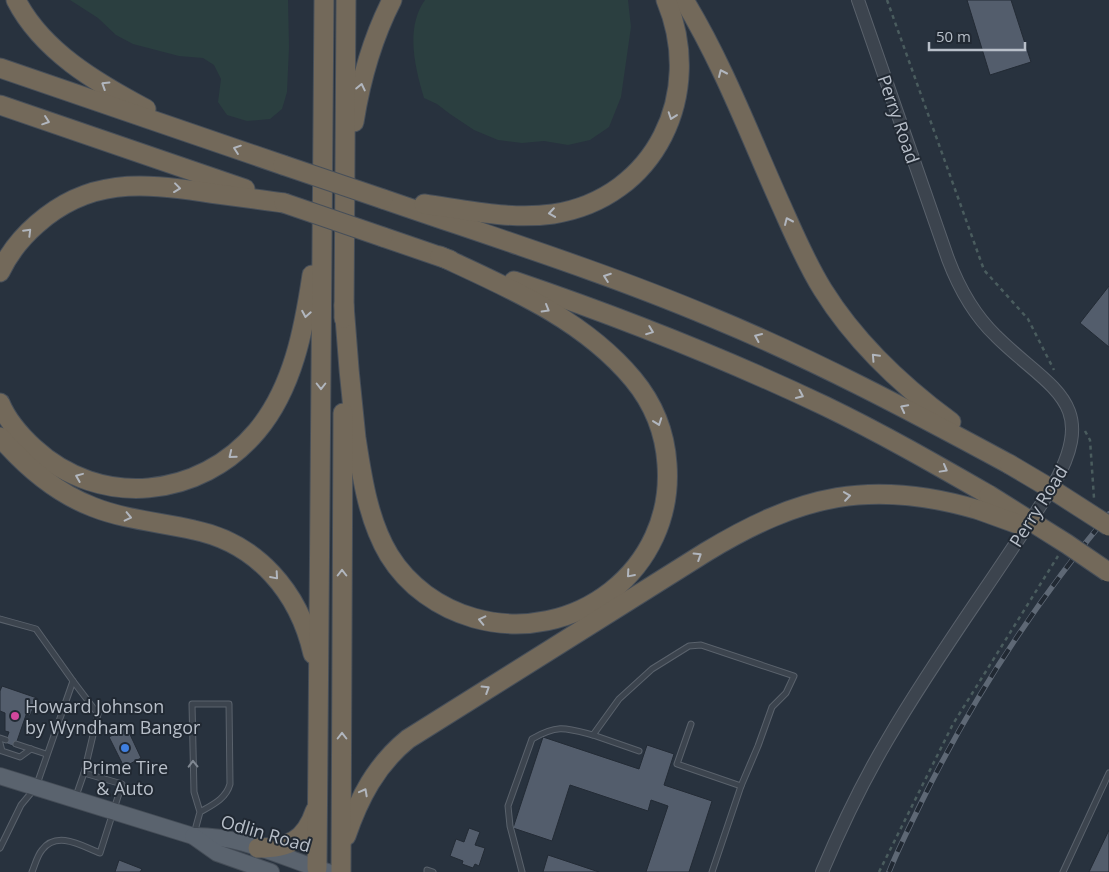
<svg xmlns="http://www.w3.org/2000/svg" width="1109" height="872" font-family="'Open Sans',sans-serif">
<rect width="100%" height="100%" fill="#28323e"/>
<!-- green -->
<g fill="#2b3f40">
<polygon points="70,0 288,0 289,47 287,92 282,109 270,119 247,121 227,115 218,102 221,79 214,65 203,58 179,56 133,44 116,35 98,18"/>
<path d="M425,0H628L631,27L621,97L609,127L590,140L568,145L544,141L522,143L498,140L474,130L450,114L437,104L424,98C415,68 405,28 425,0Z"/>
</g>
<!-- building -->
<g fill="#535d6c" stroke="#232b35">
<polygon points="967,0 1011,0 1031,62 990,75"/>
<polygon points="1109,286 1109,347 1080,323"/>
<polygon points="2,686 37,698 30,716 26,715 15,747 5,743 9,732 5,731 5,713 0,711 0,691"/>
<polygon points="127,728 141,758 124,767 109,737"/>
<polygon points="543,737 639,769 647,745 674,754 664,785 712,801 689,872 646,872 668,806 651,800 648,811 570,785 552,841 513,828"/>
<polygon points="469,828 480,832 475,845 485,848 479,866 475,864 473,868 462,864 463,861 450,856 456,839 464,842"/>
<polygon points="1109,830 1109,872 1089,872"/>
<polygon points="548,855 599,872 543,872"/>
<polygon points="119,860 142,869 140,872 115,872"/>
</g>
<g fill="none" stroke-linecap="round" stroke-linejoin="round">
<defs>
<g id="service">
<polyline points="0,619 36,629 73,681"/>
<polyline points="691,724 677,764 741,786"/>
<polyline points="593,735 639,751"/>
<polyline points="0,738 6,740"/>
<polyline points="0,743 2,751 20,757 31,749"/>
<polyline points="16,744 46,754"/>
<path d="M194,834L200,812L194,792L192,704H229L230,784C226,799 212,805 200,812"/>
<polyline points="0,848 21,805 36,787 73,681 98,714 84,773"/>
<path d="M32,872C35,865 37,856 42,850C57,830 82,846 100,853L122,784L84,773L76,796"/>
<polyline points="427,872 427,870 433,872"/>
<path d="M522,872L510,826L508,806L532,739C558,724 566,728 593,735L619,699L652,669L689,646L701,645L794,676L786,693L772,707L758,746L741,786L712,872"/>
<polyline points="1063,872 1109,773"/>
</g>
<path id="tertiary" d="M822,872C841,827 863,781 888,739C939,651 1001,570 1054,484C1101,401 1048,388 996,336C973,314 959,288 948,259L858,0"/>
<g id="primary">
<path d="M0,776L193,836C240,835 284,858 328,872"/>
<polyline points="193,836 217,853 271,872"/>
</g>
<g id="motorway">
<path d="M16,0C42,51 97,83 146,109"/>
<path d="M684,0C723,64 750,136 781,205C794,234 806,263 823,290C856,343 901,385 951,422"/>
<polyline points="0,68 283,165"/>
<polyline points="0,105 245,189"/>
<path d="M354,122C361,78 372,39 392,0"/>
<path d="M383,199C493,237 604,272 711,317C813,359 911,411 1009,464"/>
<path d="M424,204C466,210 510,220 553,214C656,198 705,93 666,0"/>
<polyline points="383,237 450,260"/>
<path d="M0,272C9,253 22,237 37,224C89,178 141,183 204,192C230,196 257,199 284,203"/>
<path d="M514,281C620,317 724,358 825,406C881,433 935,464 989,495"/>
<path d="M344,305C347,350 351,394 356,438C362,477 368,520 389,555C408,586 439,608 474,618C574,646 675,570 667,464C665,433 653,403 633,379C583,319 509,288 440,256"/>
<polyline points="344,318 346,0"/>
<path d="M0,403C7,420 21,436 34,448C100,509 200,499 257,431C293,388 304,329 312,275"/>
<path d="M0,437C26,467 56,493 93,507C126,520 160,522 194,530C257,543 299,592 313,654"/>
<path d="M346,836C359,798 376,765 408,739L706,552C800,495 871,478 979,510"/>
<path d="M258,848C288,848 305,841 315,811"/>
<polyline points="317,868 324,0"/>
<polyline points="341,872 343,413"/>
</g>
</defs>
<!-- service casing -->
<use href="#service" stroke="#5a626c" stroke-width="7"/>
<!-- tertiary casing -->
<use href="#tertiary" stroke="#5a626c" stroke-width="14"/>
<!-- primary casing -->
<use href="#primary" stroke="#454d57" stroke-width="18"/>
<!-- motorway casing -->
<use href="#motorway" stroke="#474f59" stroke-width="21"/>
<!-- path -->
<g stroke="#4a5c5e" stroke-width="2.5" stroke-dasharray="4 4" stroke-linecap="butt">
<polyline points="887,0 984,270 1028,319 1054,370"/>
<polyline points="1085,431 1090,440 1094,498"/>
<polyline points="879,872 953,724 1058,556"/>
</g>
<!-- service -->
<use href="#service" stroke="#3c444e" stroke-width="5"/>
<!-- tertiary -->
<use href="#tertiary" stroke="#3c444e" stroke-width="12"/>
<!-- primary -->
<use href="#primary" stroke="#5a636e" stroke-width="16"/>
<!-- motorway -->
<use href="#motorway" stroke="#73695a" stroke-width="19"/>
<defs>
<path id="rail" d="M889,872C898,849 910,826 921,803C972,699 1035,603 1109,514"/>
</defs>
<!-- rail casing -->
<use href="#rail" stroke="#5e6875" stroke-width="5.5"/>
<!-- rail -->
<use href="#rail" stroke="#212933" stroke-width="4" stroke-dasharray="11" stroke-linecap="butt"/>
<defs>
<g id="motorway-bridge">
<polyline points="283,165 383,199"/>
<polyline points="284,203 383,237"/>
<polyline points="1009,464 1053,490 1109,526"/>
<polyline points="989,495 1067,544 1108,572"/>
<polyline points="979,510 1023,526"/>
</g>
</defs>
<!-- motorway-bridge casing -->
<use href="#motorway-bridge" stroke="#474f59" stroke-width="21" stroke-linecap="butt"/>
<!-- motorway-bridge -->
<use href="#motorway-bridge" stroke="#73695a" stroke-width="19"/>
</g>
<!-- one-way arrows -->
<defs><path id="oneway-chevron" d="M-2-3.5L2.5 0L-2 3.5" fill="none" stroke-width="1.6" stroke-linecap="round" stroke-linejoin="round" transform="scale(1.25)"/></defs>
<g stroke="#b1b6be">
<use href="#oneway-chevron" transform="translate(722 73) rotate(-114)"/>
<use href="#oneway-chevron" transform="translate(105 85) rotate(-148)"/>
<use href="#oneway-chevron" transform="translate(361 87) rotate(-78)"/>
<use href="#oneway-chevron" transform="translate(672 116) rotate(109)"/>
<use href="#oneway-chevron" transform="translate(46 121) rotate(19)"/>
<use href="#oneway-chevron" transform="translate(237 149) rotate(-161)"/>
<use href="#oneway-chevron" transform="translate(177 188) rotate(7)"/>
<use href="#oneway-chevron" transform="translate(552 213) rotate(172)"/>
<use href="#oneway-chevron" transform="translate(788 221) rotate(-114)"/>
<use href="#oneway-chevron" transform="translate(28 232) rotate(-45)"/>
<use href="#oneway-chevron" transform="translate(607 277) rotate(-160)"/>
<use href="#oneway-chevron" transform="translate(546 309) rotate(30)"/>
<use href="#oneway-chevron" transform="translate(306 314) rotate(100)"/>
<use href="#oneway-chevron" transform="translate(650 331) rotate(21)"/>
<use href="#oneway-chevron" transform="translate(758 337) rotate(-156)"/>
<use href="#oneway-chevron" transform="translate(875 357) rotate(-133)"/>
<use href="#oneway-chevron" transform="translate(321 386) rotate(90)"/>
<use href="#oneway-chevron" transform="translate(800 395) rotate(25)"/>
<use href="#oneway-chevron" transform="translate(904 408) rotate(-153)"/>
<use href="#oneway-chevron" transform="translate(658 422) rotate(70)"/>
<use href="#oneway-chevron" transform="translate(232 455) rotate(141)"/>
<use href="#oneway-chevron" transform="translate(944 469) rotate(29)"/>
<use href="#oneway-chevron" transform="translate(79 477) rotate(-158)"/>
<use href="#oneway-chevron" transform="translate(847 496) rotate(-8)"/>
<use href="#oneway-chevron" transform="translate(128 517) rotate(13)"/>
<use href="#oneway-chevron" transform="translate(698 556) rotate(-32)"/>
<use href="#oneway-chevron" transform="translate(342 573) rotate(-90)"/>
<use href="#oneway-chevron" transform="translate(630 574) rotate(131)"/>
<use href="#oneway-chevron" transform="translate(275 576) rotate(49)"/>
<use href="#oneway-chevron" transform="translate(482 620) rotate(-167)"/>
<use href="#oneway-chevron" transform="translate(486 689) rotate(-32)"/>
<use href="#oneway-chevron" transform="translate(342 736) rotate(-90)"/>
<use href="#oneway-chevron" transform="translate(364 792) rotate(-62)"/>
</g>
<use stroke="#808892" href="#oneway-chevron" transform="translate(193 764) rotate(-91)"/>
<!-- markers -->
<circle fill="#d1479c" stroke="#212933" stroke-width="2" cx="15" cy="716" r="5"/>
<circle fill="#3f7fe0" stroke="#212933" stroke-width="2" cx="125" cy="748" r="5"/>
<g text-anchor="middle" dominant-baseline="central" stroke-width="4" stroke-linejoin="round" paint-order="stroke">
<!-- street labels -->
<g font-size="18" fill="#b8bfc9" stroke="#212933">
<text transform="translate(899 119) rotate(71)">Perry Road</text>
<text transform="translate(1038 506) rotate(-58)">Perry Road</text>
<text transform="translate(266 833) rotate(16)">Odlin Road</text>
</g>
<!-- poi labels -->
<g font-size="18" fill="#b8bfc9" stroke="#212933" text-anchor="start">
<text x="25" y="706">Howard Johnson<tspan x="25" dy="21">by Wyndham Bangor</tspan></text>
<text x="125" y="767" text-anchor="middle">Prime Tire<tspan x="125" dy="21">&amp; Auto</tspan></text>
</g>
</g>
<!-- scale -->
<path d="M929 42v8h96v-8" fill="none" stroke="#b8bfc9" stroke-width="2.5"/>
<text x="936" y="42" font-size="15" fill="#b8bfc9" stroke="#212933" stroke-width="4" paint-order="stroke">50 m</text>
</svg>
